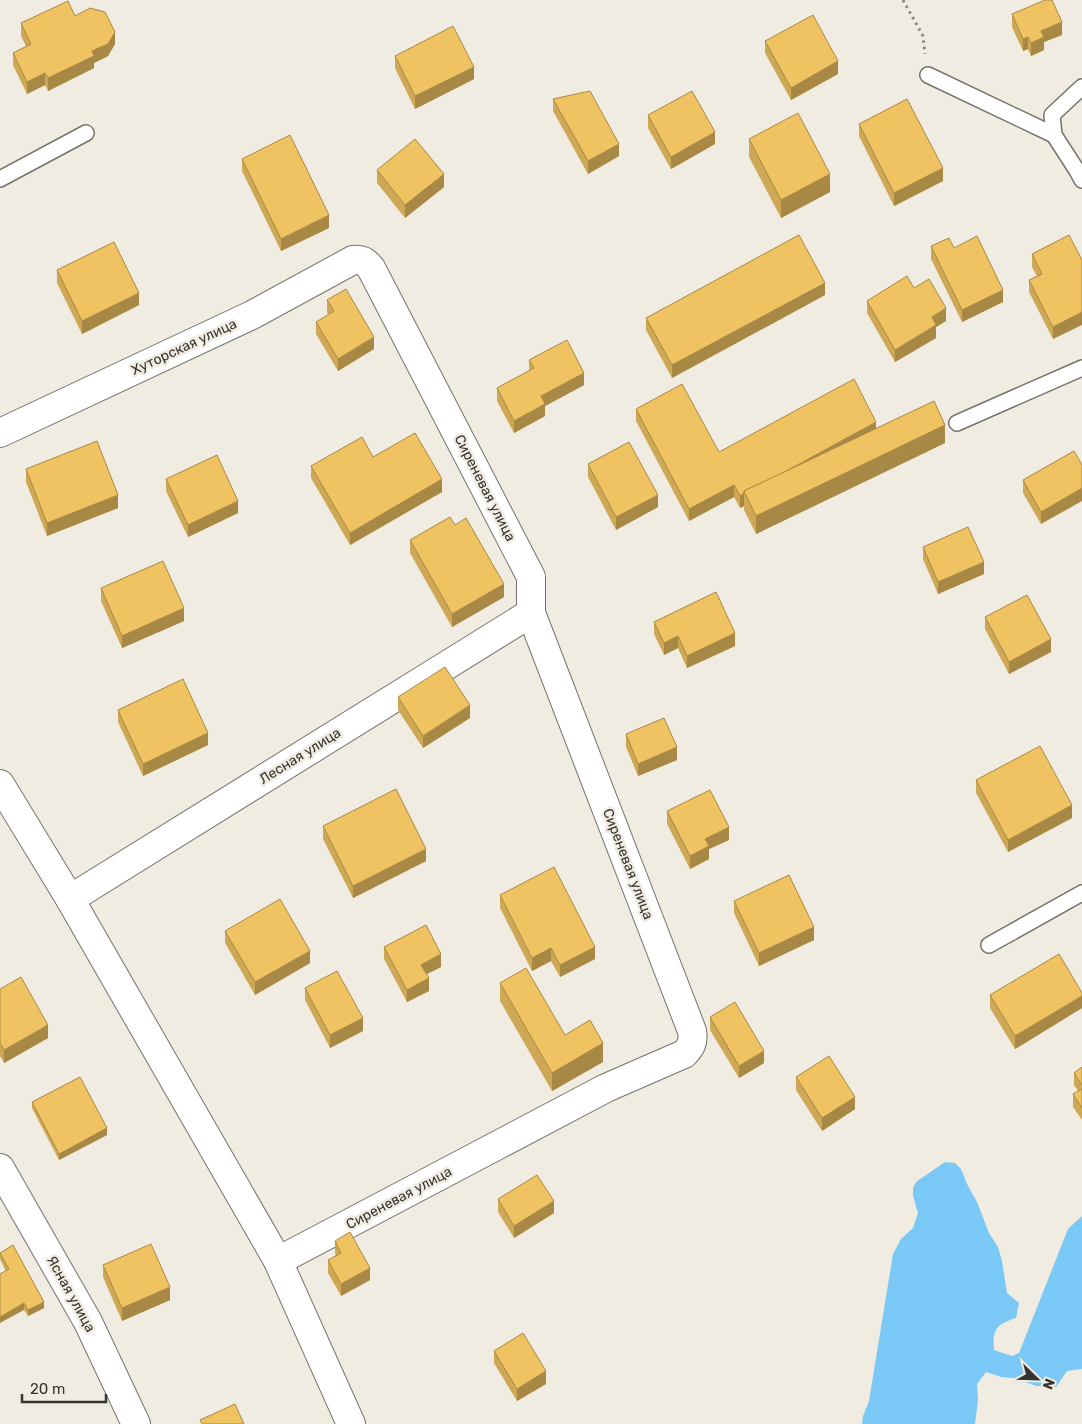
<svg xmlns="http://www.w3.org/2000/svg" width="1082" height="1424" font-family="Rubik,sans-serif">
<rect width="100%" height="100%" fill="#f0ece2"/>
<!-- water -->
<path fill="#7ac8f6" d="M945,1162L955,1163L961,1169L968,1186L977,1202L989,1233L998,1247L1002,1261L1007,1293L1019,1303L1016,1318C997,1324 992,1329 994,1350L1012,1356L1019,1353L1068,1229L1082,1216V1369L1067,1371L1056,1387L1036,1386L1014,1378L1001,1377L986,1372L977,1384L978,1400L975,1424H862L863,1416L869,1401L893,1254L901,1239L913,1228L918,1213L913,1196V1188L916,1182Z"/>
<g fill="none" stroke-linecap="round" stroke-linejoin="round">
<defs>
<g id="lane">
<polyline points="928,75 1054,135 1076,169 1082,180"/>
<polyline points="1054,135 1052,115 1082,87"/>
<polyline points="0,179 86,133"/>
<polyline points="957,423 1082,368"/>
<polyline points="989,945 1082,893"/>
</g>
<g id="street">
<path d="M0,433L252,315L353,260C362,259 365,261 371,268L531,577V613L692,1031C694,1042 691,1047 684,1054L606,1088L278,1261"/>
<polyline points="0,784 70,899 278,1261 351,1424"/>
<polyline points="70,899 531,613"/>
<polyline points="0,1168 88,1322 136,1424"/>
</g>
</defs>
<!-- lane casing -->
<use href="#lane" stroke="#77736b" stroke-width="18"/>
<!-- street casing -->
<use href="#street" stroke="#77736b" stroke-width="30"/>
<!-- path -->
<polyline stroke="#8c8982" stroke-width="3" stroke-dasharray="2.5 4" stroke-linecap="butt" points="903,0 923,36 925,54"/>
<!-- lane -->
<use href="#lane" stroke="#fff" stroke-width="15"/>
<!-- street -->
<use href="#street" stroke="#fff" stroke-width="28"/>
</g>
<!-- wall -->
<g fill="#cea854">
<polygon points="1012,14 1062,35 1044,42 1044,50 1031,56 1028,49 1023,51 1012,27"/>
<polygon points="75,16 115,44 108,56 94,63 94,68 48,91 45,85 27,94 13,65 13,53 26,46 21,36 21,23"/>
<polygon points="765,41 838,74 791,100 765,53"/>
<polygon points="395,56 474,79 415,109 395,68"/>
<polygon points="553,99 619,156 588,174 553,111"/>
<polygon points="648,115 715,144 671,169 648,128"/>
<polygon points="859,124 943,181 894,206 859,136"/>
<polygon points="749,139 830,192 781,218 749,157"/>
<polygon points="242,159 329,228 281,251 242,171"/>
<polygon points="377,170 444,187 405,218 377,183"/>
<polygon points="931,246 954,248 1003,302 962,322 931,259"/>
<polygon points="1032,254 1082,260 1053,339 1029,292 1029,280 1037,276 1032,267"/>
<polygon points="57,270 139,305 82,334 57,283"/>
<polygon points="914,288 946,321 936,327 936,338 895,362 867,313 867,301"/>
<polygon points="825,295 672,378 646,330 646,318"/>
<polygon points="327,300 374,349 338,371 316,334 316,322 329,315 327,313"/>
<polygon points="529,360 584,385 545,406 545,416 514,433 497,401 497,388 529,371"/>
<polygon points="636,409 719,452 876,428 945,443 756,534 744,510 744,506 740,508 734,497 689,521 636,421"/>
<polygon points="1074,451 1041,524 1023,493 1023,480"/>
<polygon points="373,457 442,492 350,545 311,478 311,466"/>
<polygon points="588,464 658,507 616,530 588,477"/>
<polygon points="26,469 118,508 47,536 26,482"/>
<polygon points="166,479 238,513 188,537 166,491"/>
<polygon points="455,525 504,597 452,627 410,553 410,540"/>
<polygon points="923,547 984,574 938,594 923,559"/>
<polygon points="101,588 184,621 122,648 101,601"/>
<polygon points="985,617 1051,652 1009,674 985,629"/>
<polygon points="654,622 735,646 687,668 678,648 664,655 654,634"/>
<polygon points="398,697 470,718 423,748 398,710"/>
<polygon points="118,710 208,745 143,776 118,722"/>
<polygon points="626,734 677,760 638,776 626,747"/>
<polygon points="976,780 1072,818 1008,852 976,793"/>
<polygon points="667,811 729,840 709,849 709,859 690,869 667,824"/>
<polygon points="323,826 426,861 353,898 323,839"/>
<polygon points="500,895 595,959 560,977 551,961 532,971 500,908"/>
<polygon points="734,901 814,940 759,966 734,913"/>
<polygon points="225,931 310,963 255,995 225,943"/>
<polygon points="384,947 441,967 427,974 429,991 407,1002 384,959"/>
<polygon points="500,983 565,1035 603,1062 552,1091 500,1001"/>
<polygon points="305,988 363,1031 330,1048 305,1000"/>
<polygon points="0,989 48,1038 4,1063 0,1056"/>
<polygon points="1082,993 1082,1008 1015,1049 990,1008 990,995"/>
<polygon points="710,1017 764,1063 739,1078 710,1030"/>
<polygon points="1082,1067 1082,1120 1073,1107 1073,1094 1078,1091 1074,1085 1074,1073"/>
<polygon points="796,1077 855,1109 822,1131 796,1090"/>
<polygon points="32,1102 107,1135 59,1160 32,1108"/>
<polygon points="498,1199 554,1213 514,1238 498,1212"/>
<polygon points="335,1241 370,1280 341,1296 328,1273 328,1260 336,1256 335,1253"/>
<polygon points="0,1253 44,1308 28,1316 24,1310 0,1259"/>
<polygon points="103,1265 170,1300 122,1321 103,1277"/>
<polygon points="494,1351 546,1384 517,1401 494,1363"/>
</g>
<!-- shaded-wall -->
<g fill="#a88845">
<polygon points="1062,22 1062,35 1044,42 1044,50 1031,56 1031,43 1041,31"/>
<polygon points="115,32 115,44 108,56 94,63 94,68 48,91 48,78 92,51"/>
<polygon points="1028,37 1028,49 1023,51 1023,39"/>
<polygon points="838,61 838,74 791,100 791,88"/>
<polygon points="474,67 474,79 415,109 415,96"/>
<polygon points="45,73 45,85 27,94 27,82"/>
<polygon points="715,132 715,144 671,169 671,157"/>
<polygon points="619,144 619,156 588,174 588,161"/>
<polygon points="943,168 943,181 894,206 894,193"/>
<polygon points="444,174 444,187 405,218 405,205"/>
<polygon points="830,174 830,192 781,218 781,200"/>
<polygon points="329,215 329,228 281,251 281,239"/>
<polygon points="825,283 825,295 672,378 672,365"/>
<polygon points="1003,290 1003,302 962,322 962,310"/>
<polygon points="139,293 139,305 82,334 82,321"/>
<polygon points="946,308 946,321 936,327 936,338 895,362 895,350 932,317"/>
<polygon points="1082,312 1082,325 1053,339 1053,327"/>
<polygon points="374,337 374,349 338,371 338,359"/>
<polygon points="584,373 584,385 545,406 545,416 514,433 514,421 541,396"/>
<polygon points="876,422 876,435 745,493"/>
<polygon points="945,425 945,443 756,534 756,516"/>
<polygon points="442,479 442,492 350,545 350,533"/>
<polygon points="734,485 734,497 689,521 689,509"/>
<polygon points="1082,488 1082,501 1041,524 1041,512"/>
<polygon points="744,493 744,506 740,508 740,496"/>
<polygon points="118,495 118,508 47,536 47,523"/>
<polygon points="658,495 658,507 616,530 616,517"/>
<polygon points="238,501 238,513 188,537 188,525"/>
<polygon points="984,562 984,574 938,594 938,582"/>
<polygon points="504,584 504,597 452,627 452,614"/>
<polygon points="184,608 184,621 122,648 122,636"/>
<polygon points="735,633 735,646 687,668 687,656"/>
<polygon points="678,636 678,648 664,655 664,643"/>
<polygon points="1051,639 1051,652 1009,674 1009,662"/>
<polygon points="470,705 470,718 423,748 423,736"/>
<polygon points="208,733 208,745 143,776 143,764"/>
<polygon points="677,747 677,760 638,776 638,764"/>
<polygon points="1072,805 1072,818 1008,852 1008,840"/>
<polygon points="729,827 729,840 709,849 709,859 690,869 690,856 705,839"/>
<polygon points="426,849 426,861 353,898 353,886"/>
<polygon points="814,927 814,940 759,966 759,953"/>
<polygon points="595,947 595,959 560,977 560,965"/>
<polygon points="551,948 551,961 532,971 532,958"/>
<polygon points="310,951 310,963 255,995 255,982"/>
<polygon points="441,954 441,967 421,977 421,965"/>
<polygon points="429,978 429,991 407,1002 407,990"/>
<polygon points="1082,996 1082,1008 1015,1049 1015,1036"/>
<polygon points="363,1018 363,1031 330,1048 330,1035"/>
<polygon points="48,1025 48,1038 4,1063 4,1050"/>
<polygon points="603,1043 603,1062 552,1091 552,1073"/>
<polygon points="764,1051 764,1063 739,1078 739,1066"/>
<polygon points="855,1097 855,1109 822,1131 822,1118"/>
<polygon points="107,1128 107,1135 59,1160 59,1154"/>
<polygon points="554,1201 554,1213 514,1238 514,1226"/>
<polygon points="370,1268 370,1280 341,1296 341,1284"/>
<polygon points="170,1287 170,1300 122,1321 122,1308"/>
<polygon points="44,1302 44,1308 28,1316 28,1310"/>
<polygon points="24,1303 24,1310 0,1323 0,1317"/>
<polygon points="546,1371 546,1384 517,1401 517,1389"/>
</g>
<!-- building -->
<g fill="#f0c362" stroke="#a88845">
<polygon points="1045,0 1052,0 1062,22 1041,31 1044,37 1031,43 1028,37 1023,39 1012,14"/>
<polygon points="68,1 75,16 90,8 105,12 115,32 108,44 92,51 94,56 48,78 45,73 27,82 13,53 31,44 21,23"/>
<polygon points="813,15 838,61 791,88 765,41"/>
<polygon points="453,26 474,67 415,96 395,56"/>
<polygon points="590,91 619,144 588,161 553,99"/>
<polygon points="692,91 715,132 671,157 648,115"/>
<polygon points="907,99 943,168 894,193 859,124"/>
<polygon points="798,113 830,174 781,200 749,139"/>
<polygon points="290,135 329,215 281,239 242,159"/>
<polygon points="415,139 444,174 405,205 377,170"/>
<polygon points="799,235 825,283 672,365 646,318"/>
<polygon points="1069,235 1082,260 1082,312 1053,327 1029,280 1042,274 1032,254"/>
<polygon points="977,236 1003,290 962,310 931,246 949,238 954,248"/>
<polygon points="114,242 139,293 82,321 57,270"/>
<polygon points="907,276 914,288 929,279 946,308 932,317 936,325 895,350 867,301"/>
<polygon points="346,289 374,337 338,359 316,322 334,311 327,300"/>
<polygon points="567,340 584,373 541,396 545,404 514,421 497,388 534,368 529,360"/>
<polygon points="854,379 876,422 781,474 744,491 744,493 740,496 734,485 689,509 636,409 682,384 719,452"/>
<polygon points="934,401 945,425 756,516 744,491"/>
<polygon points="415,433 442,479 350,533 311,466 362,437 373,457"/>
<polygon points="97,441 118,495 47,523 26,469"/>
<polygon points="629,442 658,495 616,517 588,464"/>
<polygon points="1074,451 1082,465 1082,488 1041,512 1023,480"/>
<polygon points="217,455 238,501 188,525 166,479"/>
<polygon points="450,517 455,525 466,518 504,584 452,614 410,540"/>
<polygon points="968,527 984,562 938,582 923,547"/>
<polygon points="163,561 184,608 122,636 101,588"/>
<polygon points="716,592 735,633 687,656 678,636 664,643 654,622"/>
<polygon points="1027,595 1051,639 1009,662 985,617"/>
<polygon points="445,667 470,705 423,736 398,697"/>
<polygon points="183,679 208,733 143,764 118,710"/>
<polygon points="664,718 677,747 638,764 626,734"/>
<polygon points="1040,746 1072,805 1008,840 976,780"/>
<polygon points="396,789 426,849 353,886 323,826"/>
<polygon points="710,790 729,827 705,839 709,846 690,856 667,811"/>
<polygon points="554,867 595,947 560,965 551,948 532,958 500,895"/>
<polygon points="789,875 814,927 759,953 734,901"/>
<polygon points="280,899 310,951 255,982 225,931"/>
<polygon points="426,925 441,954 421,965 429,978 407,990 384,947"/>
<polygon points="1059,954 1082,993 1082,996 1015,1036 990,995"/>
<polygon points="526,968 565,1035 590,1020 603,1043 552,1073 500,983"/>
<polygon points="337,971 363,1018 330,1035 305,988"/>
<polygon points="21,977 48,1025 4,1050 0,1043 0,989"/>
<polygon points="735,1002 764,1051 739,1066 710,1017"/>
<polygon points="829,1056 855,1097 822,1118 796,1077"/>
<polygon points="1082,1067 1082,1085 1074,1073"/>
<polygon points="80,1077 107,1128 59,1154 32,1102"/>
<polygon points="1082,1089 1082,1108 1073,1094"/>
<polygon points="537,1175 554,1201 514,1226 498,1199"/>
<polygon points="350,1232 370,1268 341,1284 328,1260 341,1253 335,1241"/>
<polygon points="151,1244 170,1287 122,1308 103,1265"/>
<polygon points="13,1245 44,1302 28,1310 24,1303 0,1317 0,1274 9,1269 0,1253"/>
<polygon points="523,1333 546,1371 517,1389 494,1351"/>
<polygon points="235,1404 244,1424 202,1424 200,1420"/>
</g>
<g text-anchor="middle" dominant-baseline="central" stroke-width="5" stroke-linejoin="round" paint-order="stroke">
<!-- street labels -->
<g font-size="14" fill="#353430" stroke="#f0ece2">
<text transform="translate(184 347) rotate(-25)">Хуторская улица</text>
<text transform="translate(485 488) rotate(63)">Сиреневая улица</text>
<text transform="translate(300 756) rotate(-32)">Лесная улица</text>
<text transform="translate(628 864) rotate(69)">Сиреневая улица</text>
<text transform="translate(399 1198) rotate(-28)">Сиреневая улица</text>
<text transform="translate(71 1294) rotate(61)">Ясная улица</text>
</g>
</g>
<!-- north arrow -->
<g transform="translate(1037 1379) rotate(113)" stroke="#f0ece2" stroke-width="4" paint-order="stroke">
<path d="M0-4L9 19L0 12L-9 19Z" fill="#353430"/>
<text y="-8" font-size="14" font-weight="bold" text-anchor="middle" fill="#353430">N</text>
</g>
<!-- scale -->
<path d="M22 1394v8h84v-8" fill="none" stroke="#353430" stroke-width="2.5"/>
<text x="30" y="1394" font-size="15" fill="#353430" stroke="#f0ece2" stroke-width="4" paint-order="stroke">20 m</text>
</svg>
